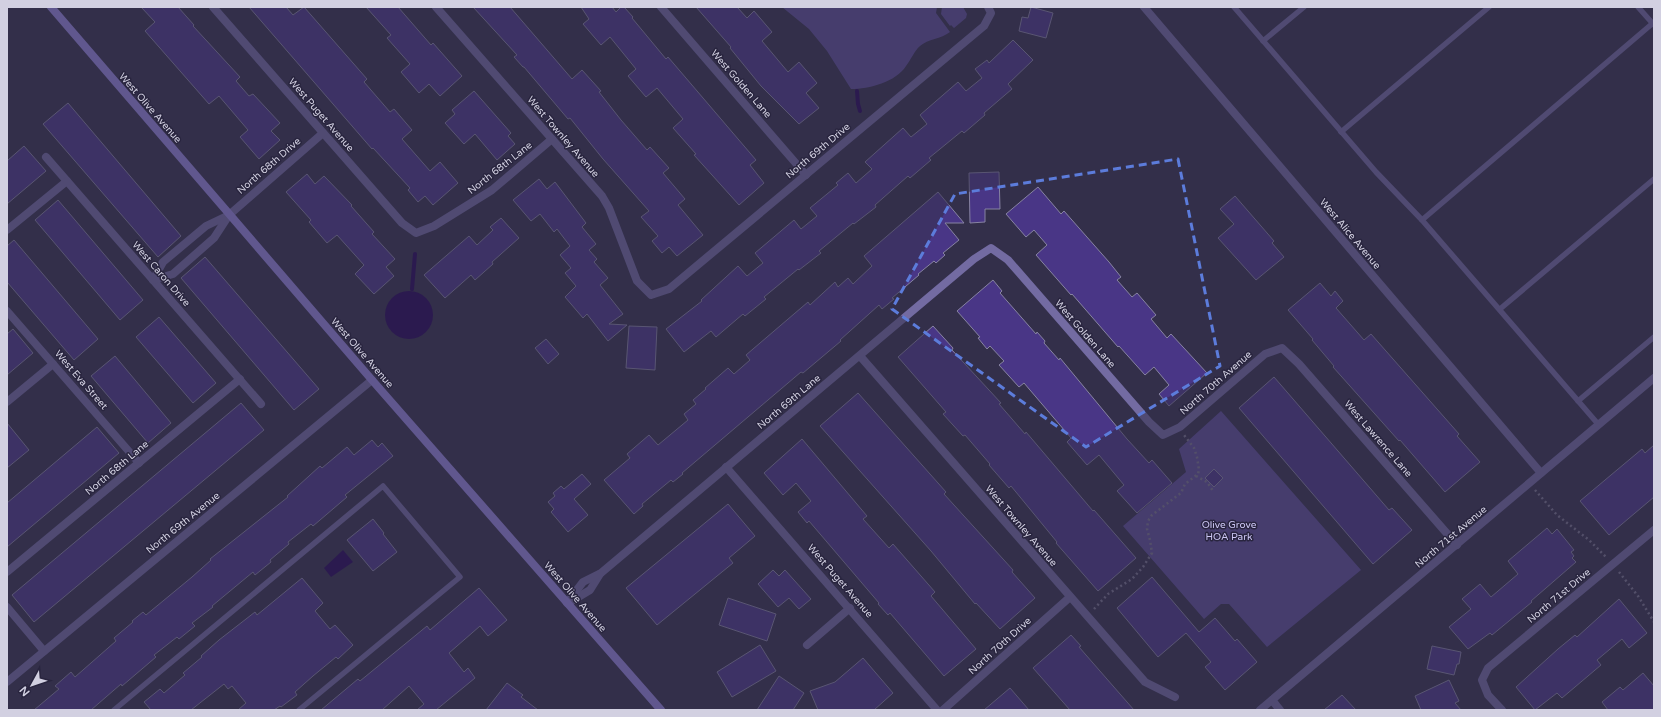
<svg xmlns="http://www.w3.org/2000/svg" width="1661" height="717" font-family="'Varela Round',sans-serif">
<rect width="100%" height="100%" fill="#332f4a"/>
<!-- green -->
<g fill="#5e4f98">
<path d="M782,7H937L936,13L950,32C941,39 928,39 920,46C914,51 911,60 906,66C896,82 869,89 851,89L827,51L809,29Z"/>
<polygon points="942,7 963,7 967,14 966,18 954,28 951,25 950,26 941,14"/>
<polygon points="1221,411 1361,570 1267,647 1229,604 1221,604 1204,619 1123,526 1186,472 1179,449"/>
</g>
<!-- water -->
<g fill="#230254">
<circle cx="409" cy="315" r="24"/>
<polygon points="343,550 353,562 331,577 324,568"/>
</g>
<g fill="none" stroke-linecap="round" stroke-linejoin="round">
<!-- stream -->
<g stroke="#230254" stroke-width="4">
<polyline points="857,91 858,104 860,111"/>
<polyline points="412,289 415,254"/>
</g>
</g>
<!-- building -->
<g fill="#493686" stroke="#8783a2">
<polygon points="141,7 178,7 194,25 193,26 240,77 236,81 249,96 253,94 280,123 271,131 280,140 259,159 240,137 248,130 219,96 209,104 145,31 155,22"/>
<polygon points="249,7 286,7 293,15 304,7 367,79 364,82 390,112 394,109 412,130 402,139 430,171 440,162 458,183 433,205 425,196 418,202 408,190 410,188 373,148 372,149"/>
<polygon points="366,7 398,7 431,45 433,43 462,76 440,96 429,84 419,93 401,72 410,64 387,38 391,35"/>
<polygon points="473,7 510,7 572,79 582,70 601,91 599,92 621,120 647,150 650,147 669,168 663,173 685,199 678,205 703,235 677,256 669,247 662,253 652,241 658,236 641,217 649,211 603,159 570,118 568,119 524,67 523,67 514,57 517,55"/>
<polygon points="581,7 612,7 616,12 621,7 624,7 633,17 632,18 666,59 668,57 756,160 750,165 764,183 739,205 694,155 696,154 673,128 683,119 657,88 646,97 628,76 636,69 610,37 601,45 583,24 589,19"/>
<polygon points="696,7 737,7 747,18 754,11 772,32 762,41 788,72 799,62 817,83 806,93 819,108 799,124 761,86 730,48 731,47"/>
<polygon points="1031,7 1053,13 1046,38 1019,31 1022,17 1028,18"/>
<polygon points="1013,40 1033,60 1008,84 1012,89 984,113 985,115 964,133 962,131 929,158 931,160 910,178 908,176 875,205 876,207 854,224 853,223 819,251 821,253 799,270 798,269 764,297 766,299 745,316 743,314 716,337 711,331 684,352 666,329 702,301 701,300 738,266 747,276 763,263 755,253 794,220 801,229 817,216 810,208 838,185 836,183 848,173 856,183 872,169 865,162 903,128 911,137 927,124 920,115 958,82 966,91 982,78 975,69 987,60 989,63"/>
<polygon points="474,91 511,133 508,136 515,144 497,160 475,134 464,144 445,123 455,114 452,110"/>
<polygon points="68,103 181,236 158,257 43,124"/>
<polygon points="24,146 46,171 7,204 7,161"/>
<polygon points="999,172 1000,209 985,209 985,222 970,223 969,173"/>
<polygon points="307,174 315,184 324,176 352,205 351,206 374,232 372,234 395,259 386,267 394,276 374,294 355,274 364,265 337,235 327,243 309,222 311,220 286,192"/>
<polygon points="539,179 547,189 555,182 586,223 582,227 596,244 589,250 597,259 594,262 608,278 600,285 623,314 609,324 627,325 608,341 587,314 583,318 565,297 576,286 565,273 571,268 560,255 570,246 557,229 554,232 540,214 531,221 513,200"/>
<polygon points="1038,187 1061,214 1064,211 1109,262 1121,277 1117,280 1132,297 1137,293 1156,315 1151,319 1167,338 1171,334 1207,373 1169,406 1159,394 1169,385 1154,367 1145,375 1119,346 1118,347 1072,294 1071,295 1036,255 1047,245 1034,230 1026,237 1006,214"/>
<polygon points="938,192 964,223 945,223 959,240 943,253 945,255 936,263 934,261 918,274 919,275 892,298 894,299 882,309 879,305 840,340 841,341 803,373 801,372 682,473 683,474 673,482 671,480 642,504 643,506 634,514 604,480 630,458 627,454 649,435 658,445 688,420 684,414 696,404 693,400 706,389 705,388 728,368 734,374 750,360 746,355 808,302 810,305 835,282 838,287 848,278 853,284 872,266 864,256"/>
<polygon points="1235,196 1274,241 1272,243 1284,257 1256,280 1218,238 1234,224 1220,209"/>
<polygon points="58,200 143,300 120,320 35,220"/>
<polygon points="501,218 519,238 492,262 493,264 475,280 471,275 445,298 424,275 469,236 477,245 493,230 490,227"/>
<polygon points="14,240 98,339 74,360 7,282 7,246"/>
<polygon points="205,257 319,389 294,410 181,278"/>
<polygon points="993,280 1002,291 1000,293 1036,334 1037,332 1045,341 1044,343 1059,360 1060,358 1127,439 1149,463 1152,460 1172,483 1137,513 1117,491 1124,485 1099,455 1087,465 1067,442 1071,438 1024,383 1019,387 999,365 1004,361 990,346 987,349 978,338 980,337 957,311"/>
<polygon points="1320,283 1331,296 1335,291 1343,301 1336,308 1364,340 1371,334 1459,434 1457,436 1480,462 1445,492 1400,440 1399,441 1333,367 1334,366 1312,340 1313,339 1288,310"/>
<polygon points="159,317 216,383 193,403 136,337"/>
<polygon points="629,326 657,327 655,370 626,368"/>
<polygon points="933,326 953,348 952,350 1001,403 999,404 1025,434 1026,432 1093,511 1094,510 1136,558 1098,591 1056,543 1057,542 1011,486 1009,488 989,465 990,464 965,435 963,436 943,414 946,412 898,357"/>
<polygon points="13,329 33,353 7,375 7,334"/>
<polygon points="546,339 559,354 548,364 535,348"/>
<polygon points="115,356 171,423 148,443 91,376"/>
<polygon points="1274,377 1389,510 1392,508 1412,530 1373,564 1239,408"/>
<polygon points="858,393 946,492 944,494 1013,570 1012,572 1035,598 1000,629 976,603 975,604 931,551 820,426"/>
<polygon points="241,403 264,430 34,622 12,595"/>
<polygon points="7,423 29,450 7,468"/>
<polygon points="97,427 119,453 7,547 7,503"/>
<polygon points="802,439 867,516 863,519 889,548 893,544 935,592 931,596 976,649 944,676 890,613 888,615 878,604 879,603 809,521 807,523 798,512 811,501 796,483 783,495 764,473"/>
<polygon points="372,440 378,447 382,443 393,456 345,495 347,497 313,526 311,524 288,542 289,544 270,560 271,562 255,575 253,572 212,606 213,607 192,623 195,626 179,639 177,637 154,655 156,657 122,686 121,684 91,710 34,710 59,689 55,686 71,672 75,677 116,641 114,638 133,622 132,621 143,612 146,615 192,577 211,560 210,559 288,497 287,496 320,466 322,468 347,447 354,455"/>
<polygon points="1654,445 1654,497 1609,535 1580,501 1642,449 1645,453"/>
<polygon points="1214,469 1223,478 1214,487 1205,478"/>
<polygon points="582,474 591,484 574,499 588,515 568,532 551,512 554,509 548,502 555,496 553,493 561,486 564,489"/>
<polygon points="728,504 755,536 729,558 733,563 657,625 626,588"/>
<polygon points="373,519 384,533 383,534 397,552 373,571 347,540"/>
<polygon points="1547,528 1552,534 1557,529 1574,550 1571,552 1574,556 1572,558 1576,562 1531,601 1532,602 1492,635 1490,633 1468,649 1449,627 1471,609 1462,599 1480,584 1491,597 1518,574 1508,561"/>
<polygon points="773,570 779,576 785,570 811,599 799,609 789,598 778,607 758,584"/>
<polygon points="1152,577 1199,632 1215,618 1235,641 1237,639 1257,662 1225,690 1205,667 1211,662 1186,633 1158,657 1117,608"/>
<polygon points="302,578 323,603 315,611 330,629 335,625 353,645 338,659 336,657 313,676 295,692 297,695 281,707 280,706 274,710 238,710 246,703 232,686 228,689 224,684 191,710 151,710 144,702 160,689 164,693 185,675 183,673 202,657 201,656 219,640 255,612 257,615"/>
<polygon points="479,588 507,620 488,636 480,626 449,653 464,672 468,668 475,678 436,710 417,710 424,704 409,686 382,710 321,710 358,679 360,681 427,626 430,630"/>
<polygon points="728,598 776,614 767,641 719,625"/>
<polygon points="1619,599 1647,633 1629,648 1622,639 1597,660 1601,665 1562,698 1557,693 1535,710 1516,687 1558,649 1575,635 1577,637"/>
<polygon points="1071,635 1081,646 1079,647 1134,710 1070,710 1033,668"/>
<polygon points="760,645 776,671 732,697 717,672"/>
<polygon points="1432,646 1461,652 1459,664 1457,664 1454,675 1427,669"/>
<polygon points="863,658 893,693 874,710 818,710 810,691 835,682"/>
<polygon points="1643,673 1654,686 1654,710 1608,710 1602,702 1620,687 1623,690"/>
<polygon points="779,676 804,693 793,710 757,710"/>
<polygon points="1449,680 1459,701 1455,703 1461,710 1421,710 1415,696"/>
<polygon points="507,683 523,695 521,697 538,710 486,710"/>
<polygon points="1010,688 1029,710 984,710"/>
<polygon points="1342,695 1356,710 1324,710"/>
</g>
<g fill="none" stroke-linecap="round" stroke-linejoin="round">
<!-- path -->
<g stroke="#7b778e" stroke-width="2.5" stroke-dasharray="2 3" stroke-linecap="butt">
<polyline points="1196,476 1207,482 1213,491"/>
<polyline points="1535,490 1557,515 1589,540 1607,558"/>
<polyline points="1619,572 1638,596 1654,622"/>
<polyline points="1094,609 1108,594 1132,579 1143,567 1152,553 1150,540 1147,529 1148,521 1152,515 1181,493 1185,484 1198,474 1199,470 1197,457 1194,448 1184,435"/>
</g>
<!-- service -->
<g stroke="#736ba2" stroke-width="5.5">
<polyline points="1234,7 1376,172 1422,220 1598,424"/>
<polyline points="1638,7 1654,25"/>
<polyline points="1263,41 1304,7"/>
<polyline points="1341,132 1489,7"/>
<polyline points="1422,220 1653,23"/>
<polyline points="1500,309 1654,179"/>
<polyline points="1578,401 1654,337"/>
<polyline points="114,710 383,486 460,577 299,710"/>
</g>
<!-- minor -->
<g stroke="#736ba2" stroke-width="8">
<polyline points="213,7 402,223 416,233 434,226 492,190 552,139"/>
<polyline points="436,7 602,196 609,208 637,281 651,295 669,289 984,26 991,13 988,7"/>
<polyline points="661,7 806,175"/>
<polyline points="1144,7 1541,473"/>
<polyline points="46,157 261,404"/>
<polyline points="7,230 67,181"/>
<polyline points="153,280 163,262 206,226 229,215 323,133"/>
<polyline points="153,280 173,274 214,238 229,215"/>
<polyline points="7,311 139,463"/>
<polyline points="860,356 1145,682 1175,697"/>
<polyline points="7,402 53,364"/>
<polyline points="726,467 937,710"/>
<polyline points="7,572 240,379"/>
<polyline points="570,602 590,590 600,574"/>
<polyline points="567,603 583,582 601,573 974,259 991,248 1008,260 1149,422 1163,435 1180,427 1265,354 1282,348 1299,364 1457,545"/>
<polyline points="7,607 44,651"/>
<polyline points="807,645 850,608"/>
<polyline points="7,682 372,380"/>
<polyline points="1272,700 1280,710"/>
<polyline points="943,710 1070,597"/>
<polyline points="1502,710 1488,695 1482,680 1488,668 1654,530"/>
</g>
<!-- tertiary -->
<polyline stroke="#736ba2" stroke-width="8" points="1260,710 1654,378"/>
<!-- secondary -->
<polyline stroke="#9888e0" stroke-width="8" points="51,7 372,380 661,710"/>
</g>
<!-- marked area -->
<path d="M0 0H1661V717H0ZM1178,159L1220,366L1086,447L892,309L955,194Z" fill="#332f4a" fill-opacity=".55" fill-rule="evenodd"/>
<path fill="none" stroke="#5c7cdb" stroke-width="3" stroke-dasharray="8 5" stroke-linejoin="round" d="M1178,159L1220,366L1086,447L892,309L955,194Z"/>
<g text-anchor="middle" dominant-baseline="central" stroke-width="3" stroke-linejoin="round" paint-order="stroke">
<!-- street labels -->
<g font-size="10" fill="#d2d0e1" stroke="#29253f">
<text transform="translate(741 84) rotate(49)">West Golden Lane</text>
<text transform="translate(150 108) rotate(49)">West Olive Avenue</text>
<text transform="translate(321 115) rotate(49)">West Puget Avenue</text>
<text transform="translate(563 137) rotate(49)">West Townley Avenue</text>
<text transform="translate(818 151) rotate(-40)">North 69th Drive</text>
<text transform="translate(269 166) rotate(-41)">North 68th Drive</text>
<text transform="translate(500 168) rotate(-38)">North 68th Lane</text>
<text transform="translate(1350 234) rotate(50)">West Alice Avenue</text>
<text transform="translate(161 274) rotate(49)">West Caron Drive</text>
<text transform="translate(1085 334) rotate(49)">West Golden Lane</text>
<text transform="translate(362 353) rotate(49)">West Olive Avenue</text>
<text transform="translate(81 380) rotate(49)">West Eva Street</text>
<text transform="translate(1216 383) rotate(-41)">North 70th Avenue</text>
<text transform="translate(789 402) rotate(-40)">North 69th Lane</text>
<text transform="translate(1378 439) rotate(49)">West Lawrence Lane</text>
<text transform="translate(117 468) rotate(-40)">North 68th Lane</text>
<text transform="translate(183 523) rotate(-39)">North 69th Avenue</text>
<text transform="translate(1021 526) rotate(49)">West Townley Avenue</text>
<text transform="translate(1451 537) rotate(-40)">North 71st Avenue</text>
<text transform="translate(840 581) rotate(49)">West Puget Avenue</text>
<text transform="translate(1559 596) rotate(-40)">North 71st Drive</text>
<text transform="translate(575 597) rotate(49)">West Olive Avenue</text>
<text transform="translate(1000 646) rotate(-42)">North 70th Drive</text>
</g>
<!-- park labels -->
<g font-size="10" fill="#cec8f6" stroke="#29253f">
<text x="1229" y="525">Olive Grove<tspan x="1229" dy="12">HOA Park</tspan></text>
</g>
</g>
<!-- border -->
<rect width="1661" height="717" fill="none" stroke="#d2d0e1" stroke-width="16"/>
<!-- north arrow -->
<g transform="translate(32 685) rotate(230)" stroke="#29253f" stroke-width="3" paint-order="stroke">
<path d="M0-3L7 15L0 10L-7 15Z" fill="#d2d0e1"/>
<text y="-6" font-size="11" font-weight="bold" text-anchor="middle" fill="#d2d0e1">N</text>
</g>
</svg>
